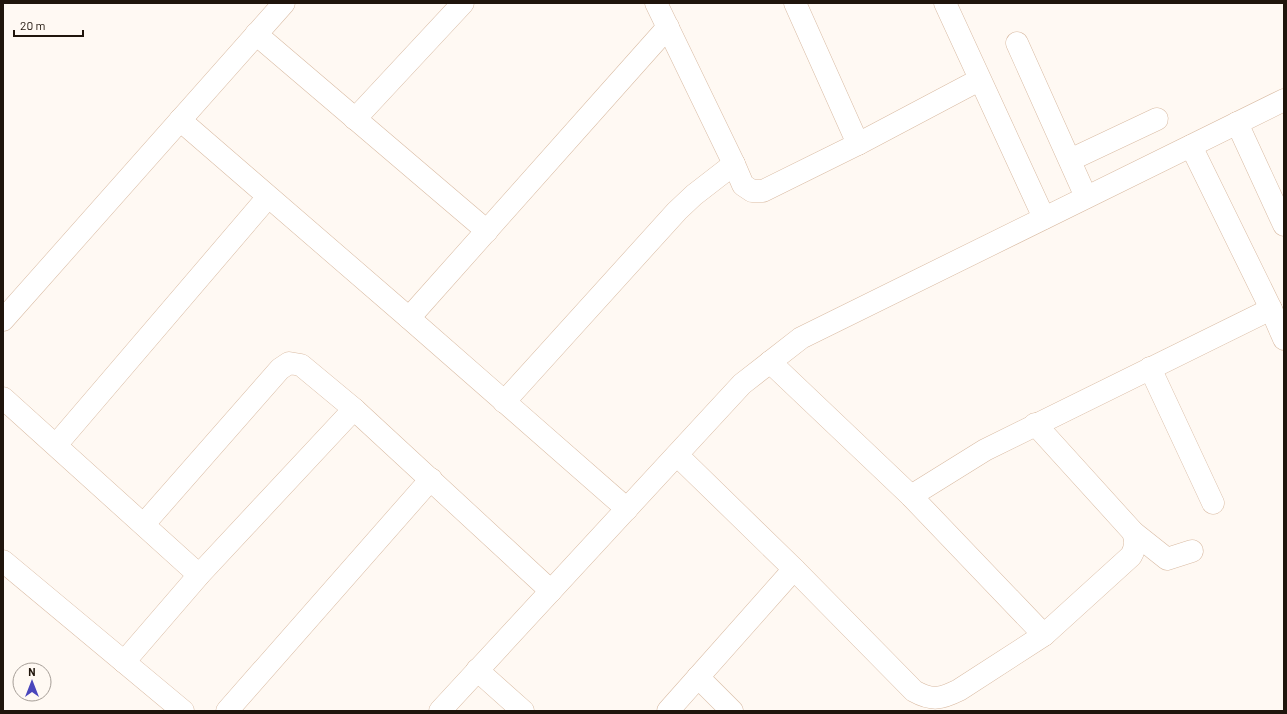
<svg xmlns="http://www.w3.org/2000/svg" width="1287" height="714" font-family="Barlow,sans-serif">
<rect width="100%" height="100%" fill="#fff9f3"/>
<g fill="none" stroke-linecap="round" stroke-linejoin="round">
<defs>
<g id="minor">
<polyline points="656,3 734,164"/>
<polyline points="795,3 858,144"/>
<polyline points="945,3 1044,218"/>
<polyline points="256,34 487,231"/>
<polyline points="1017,43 1086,197"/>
<polyline points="355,119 463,3"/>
<polyline points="180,120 409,318 627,509"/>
<polyline points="1237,123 1284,225"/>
<polyline points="1191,146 1271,309 1284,339"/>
<polyline points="1070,160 1157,119"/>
<polyline points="409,318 668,27"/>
<polyline points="3,320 284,3"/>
<path d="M770,362L911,496L1044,635L1131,556C1136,547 1136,541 1133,532L1035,424"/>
<polyline points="1150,368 1213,503"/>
<polyline points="3,398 199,575"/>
<polyline points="504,402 677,211 694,195 734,164 743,185 752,191 763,191 858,144 979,80"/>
<polyline points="56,445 268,197"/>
<path d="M677,455L794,569L914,691C932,701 941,699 959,690L1044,635"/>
<polyline points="911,496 985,450 1271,309"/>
<polyline points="144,524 280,369 289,363 301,365 354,409"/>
<polyline points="1133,532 1167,559 1192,551"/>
<polyline points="3,561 183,711"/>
<polyline points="124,662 199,575 354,409 551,591"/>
<polyline points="477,670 523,711"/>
<polyline points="698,677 732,711"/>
<polyline points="227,711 431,479"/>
<polyline points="440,711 742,384 801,338 1284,100"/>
<polyline points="668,711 794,569"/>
</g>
</defs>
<!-- minor casing -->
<use href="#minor" stroke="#d9bba3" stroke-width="23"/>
<!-- minor -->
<use href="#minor" stroke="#fff" stroke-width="22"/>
</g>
<!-- border -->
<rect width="1287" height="714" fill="none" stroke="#20150c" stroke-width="8"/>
<!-- north arrow -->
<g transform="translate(32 682)"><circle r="19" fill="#fff9f3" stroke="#a69e97"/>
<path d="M0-3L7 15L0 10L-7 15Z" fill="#4a46bc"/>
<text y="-6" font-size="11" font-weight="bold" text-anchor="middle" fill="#20150c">N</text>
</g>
<!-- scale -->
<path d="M14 30v6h69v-6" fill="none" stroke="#20150c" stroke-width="2"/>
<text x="20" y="30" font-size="12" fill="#20150c" stroke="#fff9f3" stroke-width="3" paint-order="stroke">20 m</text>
</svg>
